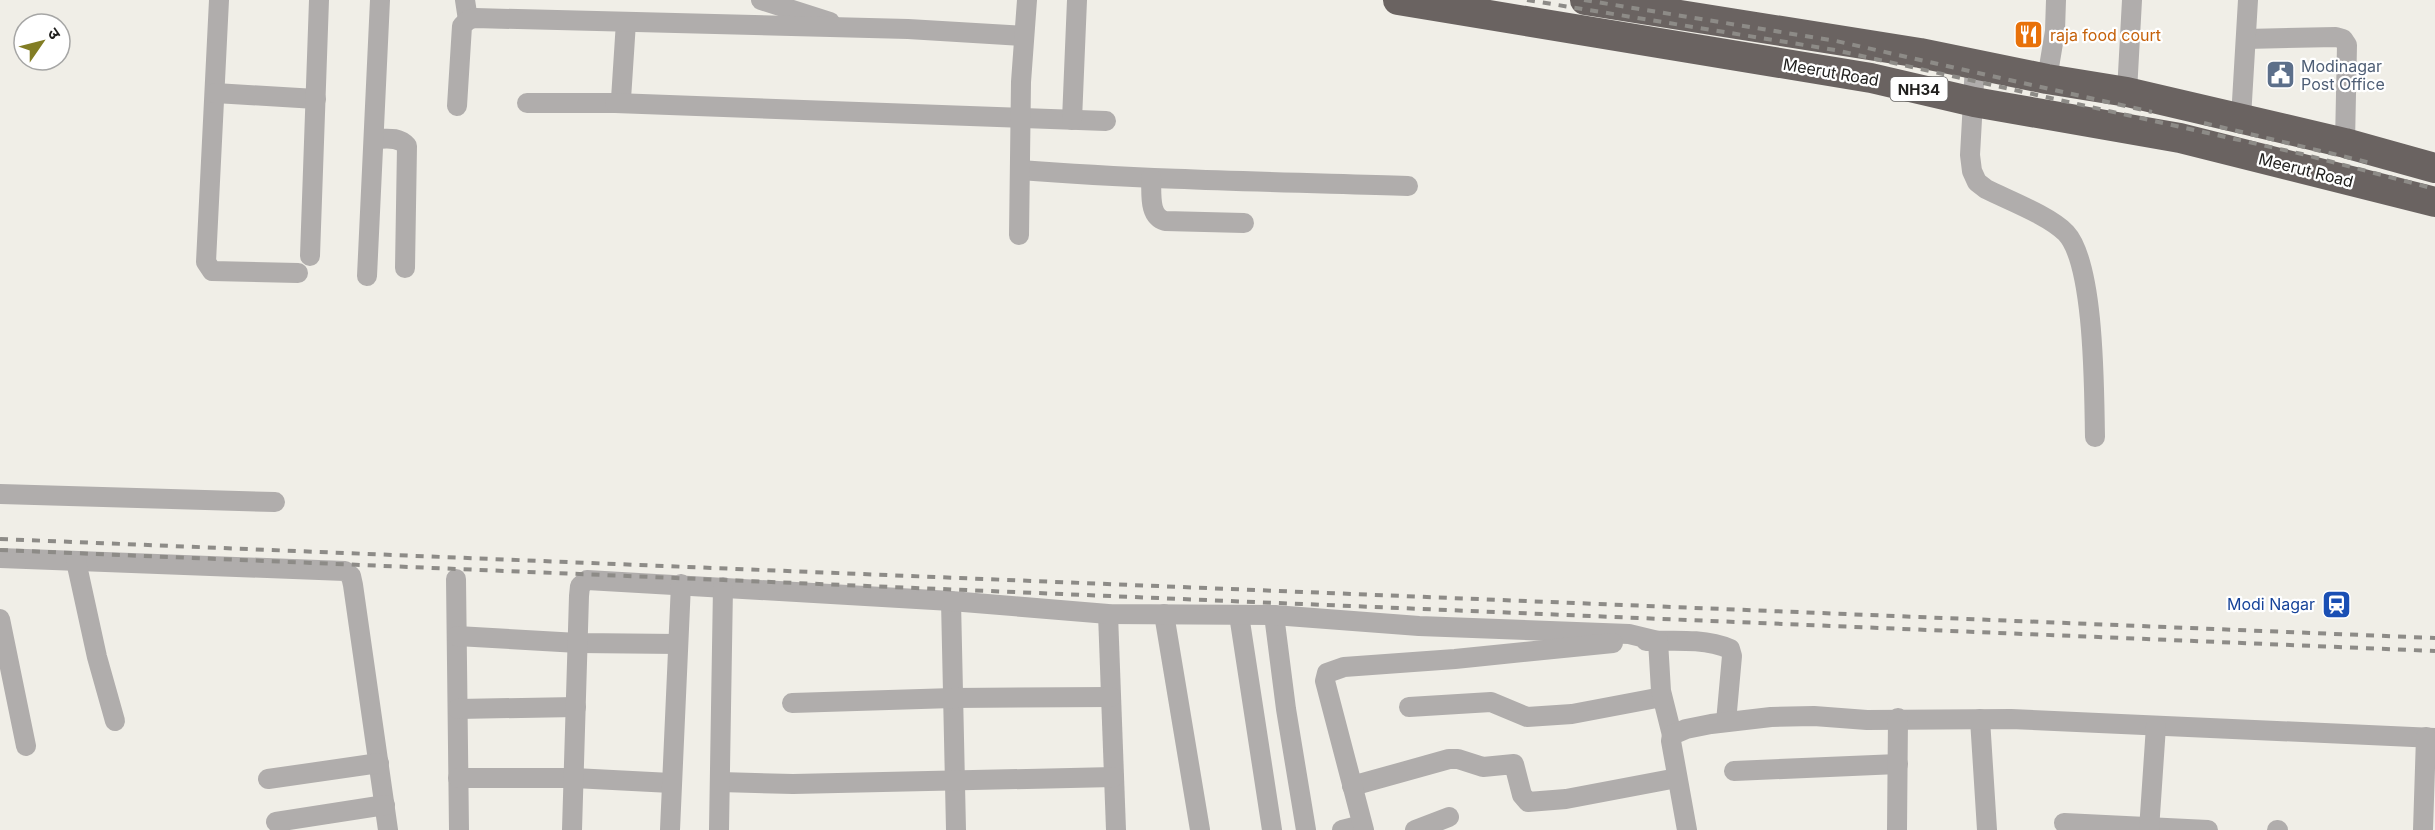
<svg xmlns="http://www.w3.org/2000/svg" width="2435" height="830" font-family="Inter,'Noto Sans Devanagari',sans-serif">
<rect width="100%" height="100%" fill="#f0eee7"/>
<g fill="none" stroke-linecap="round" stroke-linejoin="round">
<!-- minor -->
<g stroke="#b0adac" stroke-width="20">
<polyline points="219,0 206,262 212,271 298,273"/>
<polyline points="465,0 468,20"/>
<polyline points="761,0 830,22"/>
<polyline points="2246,39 2336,37 2343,39 2347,45 2345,143"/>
<path d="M1975,65L1970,155L1972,171L1977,182L1986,189C2008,200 2050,216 2066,233C2095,264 2094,393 2095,437"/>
<polyline points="2047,79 2055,31 2056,0"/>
<polyline points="2127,92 2132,0"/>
<polyline points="215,93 316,99"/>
<polyline points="527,103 615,103 621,99 626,22"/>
<polyline points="615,103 1106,121"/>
<polyline points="457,106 462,26 468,20 475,18 908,29 1024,36"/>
<polyline points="2241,118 2248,0"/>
<polyline points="1072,120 1077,0"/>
<path d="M374,139C386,139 398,136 407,146L405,268"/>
<path d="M1020,170C1149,180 1278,182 1408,186"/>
<path d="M1151,178C1152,193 1148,216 1165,221L1244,223"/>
<polyline points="1019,235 1021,82 1027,0"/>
<polyline points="310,256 319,0"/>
<polyline points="367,276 380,0"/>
<polyline points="0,494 275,502"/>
<polyline points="0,558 345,571 351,576 353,585 388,830"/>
<polyline points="76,561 97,657 115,721"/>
<polyline points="456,579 459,830"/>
<polyline points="951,601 956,830"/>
<polyline points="1108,614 1116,830"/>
<polyline points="1164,614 1200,830"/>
<polyline points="1239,615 1272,830"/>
<polyline points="1274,615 1286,709 1306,830"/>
<polyline points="0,619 26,746"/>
<polyline points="457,636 578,643 678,644"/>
<path d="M1646,641C1672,641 1705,638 1730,649L1732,656L1726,722"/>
<polyline points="792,703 953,698 1111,697"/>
<polyline points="1409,707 1491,702 1527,717 1572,714 1662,697"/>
<polyline points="458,709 576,707"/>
<polyline points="1980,719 1987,830"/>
<polyline points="1734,771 1898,764"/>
<polyline points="458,778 574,778 671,783"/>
<polyline points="268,779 379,763"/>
<polyline points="720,782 793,784 1114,777"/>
<polyline points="1352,786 1449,759 1458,759 1483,767 1514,764 1522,795 1528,802 1566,799 1677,778"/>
<polyline points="276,822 385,805"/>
<polyline points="2064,823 2208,830"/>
<polyline points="572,830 579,596 580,586 587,580 951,601 1108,614 1274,615 1419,626 1629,634 1658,641 1661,691 1672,735"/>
<polyline points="670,830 681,584"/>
<polyline points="719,830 723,587"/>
<polyline points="1342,830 1362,825"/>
<polyline points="1364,830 1325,681 1327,673 1344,667 1455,659 1613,643"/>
<polyline points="1415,830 1449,817"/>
<polyline points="1687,830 1671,741 1672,735 1686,729 1711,724 1771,717 1814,716 1867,720 2011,719 2435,738"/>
<polyline points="1897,830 1898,718"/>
<polyline points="2149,830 2156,726"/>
<polyline points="2277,830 2278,830"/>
<polyline points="2423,830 2426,737"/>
</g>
<!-- highway -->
<g stroke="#6a6361" stroke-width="30">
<polyline points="1398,0 1871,78 1974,102 2180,138 2435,202"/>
<polyline points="1585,0 1920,53 2047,79 2127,92 2345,143 2435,168"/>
</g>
<!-- rail -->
<g stroke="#8d8b87" stroke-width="4" stroke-dasharray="8 8" stroke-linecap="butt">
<polyline points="1527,0 1835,50 2302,154 2435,189"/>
<polyline points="1584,0 1836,41 2152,112"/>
<polyline points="2204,123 2371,163"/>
<polyline points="0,539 2435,638"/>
<polyline points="0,550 2435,651"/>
</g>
</g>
<!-- icons -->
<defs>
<symbol id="restaurant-square" viewBox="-11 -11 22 22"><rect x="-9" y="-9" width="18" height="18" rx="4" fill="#e8710a" stroke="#fff"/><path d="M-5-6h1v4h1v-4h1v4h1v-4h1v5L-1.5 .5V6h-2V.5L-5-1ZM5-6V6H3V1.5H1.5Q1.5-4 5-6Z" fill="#fff"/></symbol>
<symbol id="civic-square" viewBox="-11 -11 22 22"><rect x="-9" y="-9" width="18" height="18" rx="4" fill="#5c6f8a" stroke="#fff"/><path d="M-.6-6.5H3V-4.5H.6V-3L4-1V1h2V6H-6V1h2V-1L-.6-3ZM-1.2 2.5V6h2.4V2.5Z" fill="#fff"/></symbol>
<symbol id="station-square" viewBox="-11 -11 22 22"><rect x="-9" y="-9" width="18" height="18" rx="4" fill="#1a4fb4" stroke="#fff"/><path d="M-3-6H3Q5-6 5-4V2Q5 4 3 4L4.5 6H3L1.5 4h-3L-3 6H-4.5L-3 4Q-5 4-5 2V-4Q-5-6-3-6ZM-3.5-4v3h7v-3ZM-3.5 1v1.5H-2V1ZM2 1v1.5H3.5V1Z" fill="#fff"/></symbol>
</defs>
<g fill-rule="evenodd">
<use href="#restaurant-square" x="2012" y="18" width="33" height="33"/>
<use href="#civic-square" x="2264" y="58" width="33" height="33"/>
<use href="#station-square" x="2320" y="588" width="33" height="33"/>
</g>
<g text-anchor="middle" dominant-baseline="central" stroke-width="4.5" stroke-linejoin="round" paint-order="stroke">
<!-- shield labels -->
<rect fill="#fff" stroke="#646362" stroke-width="1.5" x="1890.5" y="77" width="57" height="24" rx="4.5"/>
<g font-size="15" font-weight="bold" fill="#21201e">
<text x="1919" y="89">NH34</text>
</g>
<!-- food labels -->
<g font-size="16" fill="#c56008" stroke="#fff" text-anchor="start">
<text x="2050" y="35">raja food court</text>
</g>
<!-- service labels -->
<g font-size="16" fill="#4e5e75" stroke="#fff" text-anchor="start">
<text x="2301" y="66">Modinagar<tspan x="2301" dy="18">Post Office</tspan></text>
</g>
<!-- street labels -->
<g font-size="16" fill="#21201e" stroke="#fff">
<text transform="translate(1831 72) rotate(10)">Meerut Road</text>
<text transform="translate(2306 170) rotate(14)">Meerut Road</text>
</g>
<!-- transit labels -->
<g font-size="16" fill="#164399" stroke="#fff" text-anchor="end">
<text x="2315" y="604">Modi Nagar</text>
</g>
</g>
<!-- north arrow -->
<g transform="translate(42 42) rotate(55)"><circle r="28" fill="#ffffff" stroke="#a6a6a5" stroke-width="1.5"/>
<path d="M0-4.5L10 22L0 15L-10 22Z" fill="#827d24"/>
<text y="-9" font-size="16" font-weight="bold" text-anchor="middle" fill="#21201e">उ</text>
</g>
</svg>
